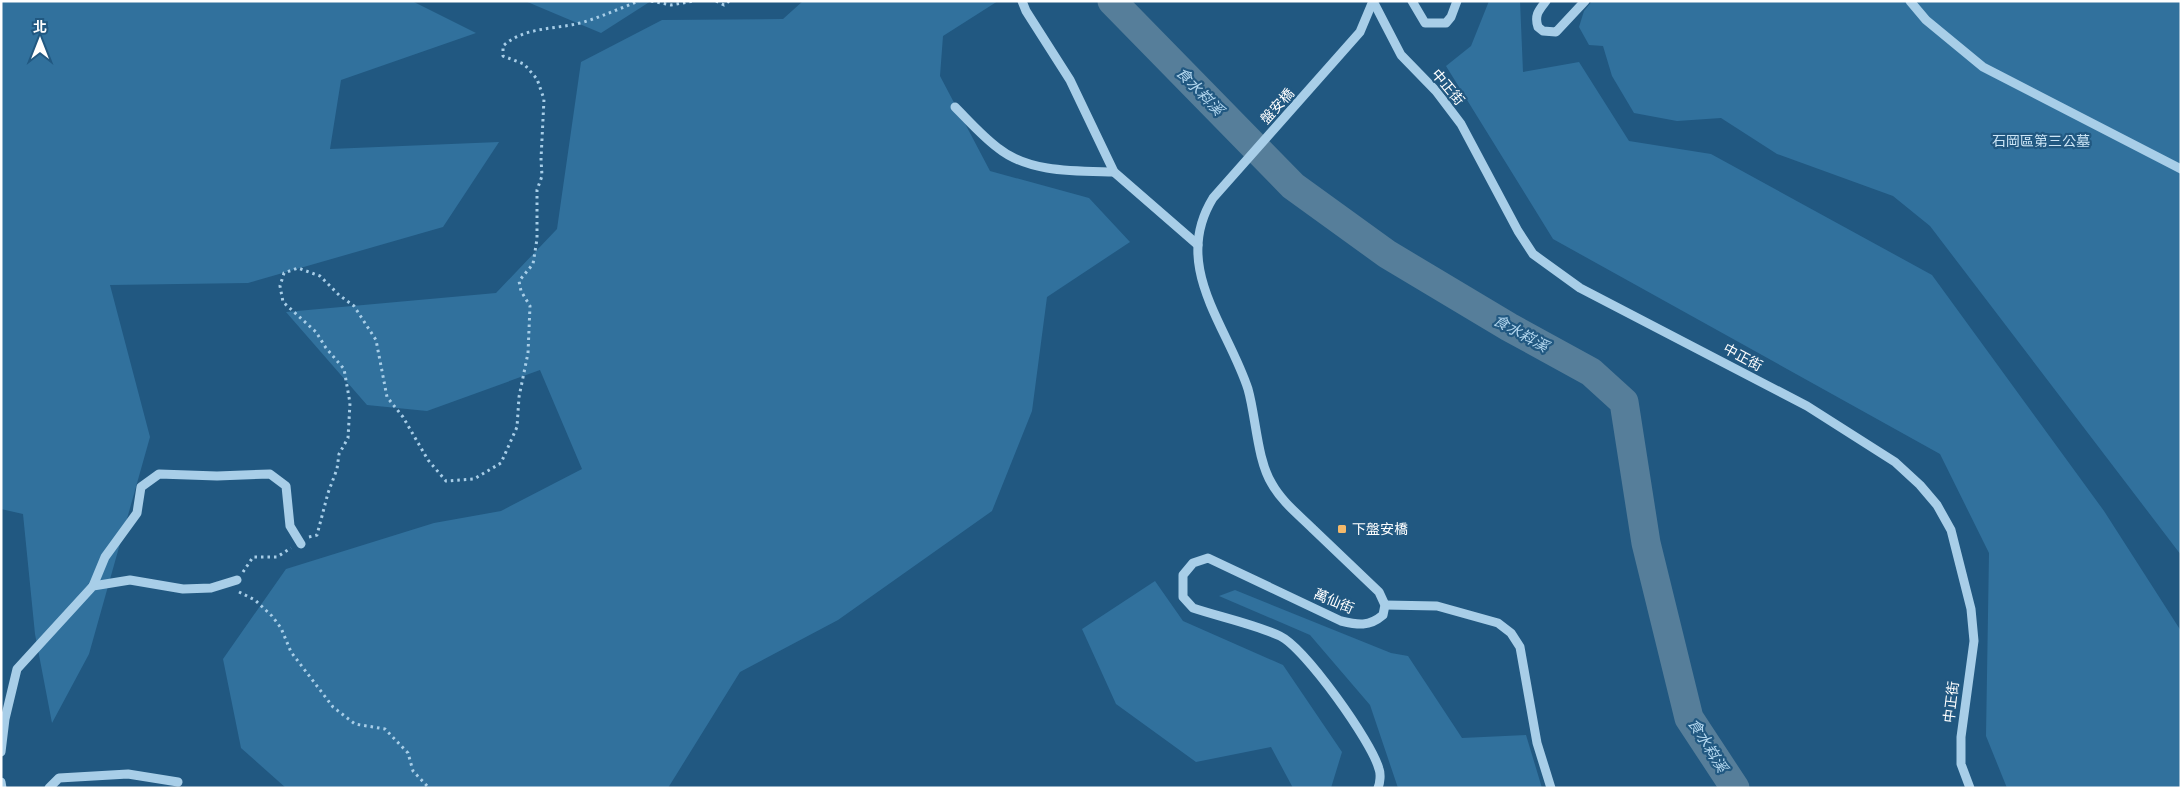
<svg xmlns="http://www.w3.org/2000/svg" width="2182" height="789" font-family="'PT Sans Narrow','Noto Sans TC',sans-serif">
<rect width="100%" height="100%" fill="#215881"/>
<!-- green -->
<g fill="#31719d">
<polygon points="1,1 412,1 476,33 341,80 330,149 499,142 443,227 248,283 110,285 150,437 89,654 52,723 35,634 23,514 1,509"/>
<polygon points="525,1 651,1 601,33"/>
<polygon points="803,1 998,1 943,36 940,76 990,171 1089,198 1130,242 1047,297 1032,411 992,511 838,620 740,672 668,788 286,788 241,748 223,659 286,569 434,523 501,511 582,469 540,370 427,411 367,405 286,312 496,293 557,229 581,62 662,20 783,19"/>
<polygon points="1489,1 1520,1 1523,72 1579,62 1629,141 1711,154 1932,275 2104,511 2181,631 2181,788 2007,788 1986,736 1989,553 1940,454 1553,239 1446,66 1471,46"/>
<polygon points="1592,1 2181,1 2181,555 1930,226 1893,196 1777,154 1721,118 1677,121 1634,113 1612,76 1603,46 1589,45 1579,27 1584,11"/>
<polygon points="1155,581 1183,621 1283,665 1342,752 1331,788 1293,788 1271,747 1196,762 1116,704 1082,629"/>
<polygon points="1235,590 1391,653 1408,656 1462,738 1526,735 1542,788 1398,788 1370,705 1310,635 1219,596"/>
</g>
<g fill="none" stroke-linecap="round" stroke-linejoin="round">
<!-- river -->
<polyline stroke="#567e9a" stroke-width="29" points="1112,1 1293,186 1387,254 1509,327 1591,372 1624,402 1646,543 1689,718 1735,788"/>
<!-- path -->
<g stroke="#a8cee8" stroke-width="3" stroke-dasharray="2.5 4" stroke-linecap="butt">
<polyline points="651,1 671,5 694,1"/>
<polyline points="716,1 724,5 729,1"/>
<path d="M309,537L317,535L328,493L337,469L339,454L348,438L350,403L344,369L326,348L316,332L283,302L280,286L284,273L298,268L320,276L339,295L354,306L376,340L387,397L403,417L428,460L446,481L474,479L501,463L517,427L519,397L528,353L530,306L521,291L519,281L533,264L537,239V190L542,176L541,159L544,99L537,79L524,64L503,56V46C525,26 556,30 584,22C603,16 621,8 639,1"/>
<polyline points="243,572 253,557 277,557 291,548"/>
<polyline points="239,592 255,600 272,616 281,628 291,652 333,707 355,724 385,729 408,753 413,771 429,788"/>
</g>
<!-- minor -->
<g stroke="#a8cee8" stroke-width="9">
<polyline points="1022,1 1026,11 1070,80 1114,172 1198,245"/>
<path d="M1373,1L1360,32L1213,198C1171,266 1227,325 1248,389C1256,417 1257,460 1272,484C1282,502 1299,515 1313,529C1335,550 1357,571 1379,592L1385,605L1383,615C1369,627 1358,625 1341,621L1208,558L1193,563L1183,575V597L1193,608C1220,617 1254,624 1280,636C1305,648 1372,742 1379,769C1381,774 1380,783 1378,788"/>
<polyline points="1373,1 1401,55 1436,91 1461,124 1518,231 1533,254 1580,288 1807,406 1895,462 1920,485 1937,505 1951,530 1971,609 1974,641 1961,737 1961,764 1970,788"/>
<polyline points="1412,1 1425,23 1446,23 1451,17 1457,1"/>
<path d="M1546,1C1539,10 1534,15 1538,27L1543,31L1556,32L1585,1"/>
<polyline points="1910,1 1926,20 1983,67 2181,169"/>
<path d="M955,107C969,121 982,136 998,148C1029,173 1076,171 1114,172"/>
<polyline points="93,586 105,557 137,513 141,487 159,474 217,476 270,474 286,486 290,526 301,544"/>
<polyline points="1385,605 1437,606 1498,623 1511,633 1520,647 1537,743 1551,788"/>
<polyline points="1,752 5,719 17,669 93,586 130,580 183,589 211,588 237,580"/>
<polyline points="1,782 2,788"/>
<polyline points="49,788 59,778 128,774 178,782"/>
</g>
</g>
<!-- markers -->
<rect fill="#f4b96a" stroke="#215881" stroke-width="2" x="1337" y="524" width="10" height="10" rx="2.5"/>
<g text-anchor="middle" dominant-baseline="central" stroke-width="4.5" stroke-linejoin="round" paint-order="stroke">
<!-- street labels -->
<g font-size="14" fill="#fff" stroke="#215881">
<text transform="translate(1448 87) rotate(50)">中正街</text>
<text transform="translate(1277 106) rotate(-48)">盤安橋</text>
<text transform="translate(1743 357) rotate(28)">中正街</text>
<text transform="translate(1334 601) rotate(23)">萬仙街</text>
<text transform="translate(1951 702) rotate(-83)">中正街</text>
</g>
<!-- park labels -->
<g font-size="14" fill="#cce5f6" stroke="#215881">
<text x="2041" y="141">石岡區第三公墓</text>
</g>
<!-- poi labels -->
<g font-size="14" fill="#fff" stroke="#215881" text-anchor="start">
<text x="1352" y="529">下盤安橋</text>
</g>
<!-- water labels -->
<g font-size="15" font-style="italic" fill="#b3d7ef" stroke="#215881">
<text transform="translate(1200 91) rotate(46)">食水嵙溪</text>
<text transform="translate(1521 333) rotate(29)">食水嵙溪</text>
<text transform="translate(1708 745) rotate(58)">食水嵙溪</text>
</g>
</g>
<!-- border -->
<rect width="2182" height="789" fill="none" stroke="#ffffff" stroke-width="5"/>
<!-- north arrow -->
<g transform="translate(40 40)" stroke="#215881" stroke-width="4" paint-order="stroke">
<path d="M0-4L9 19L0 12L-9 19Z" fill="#ffffff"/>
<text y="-8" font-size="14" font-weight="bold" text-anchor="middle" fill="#ffffff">北</text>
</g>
</svg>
